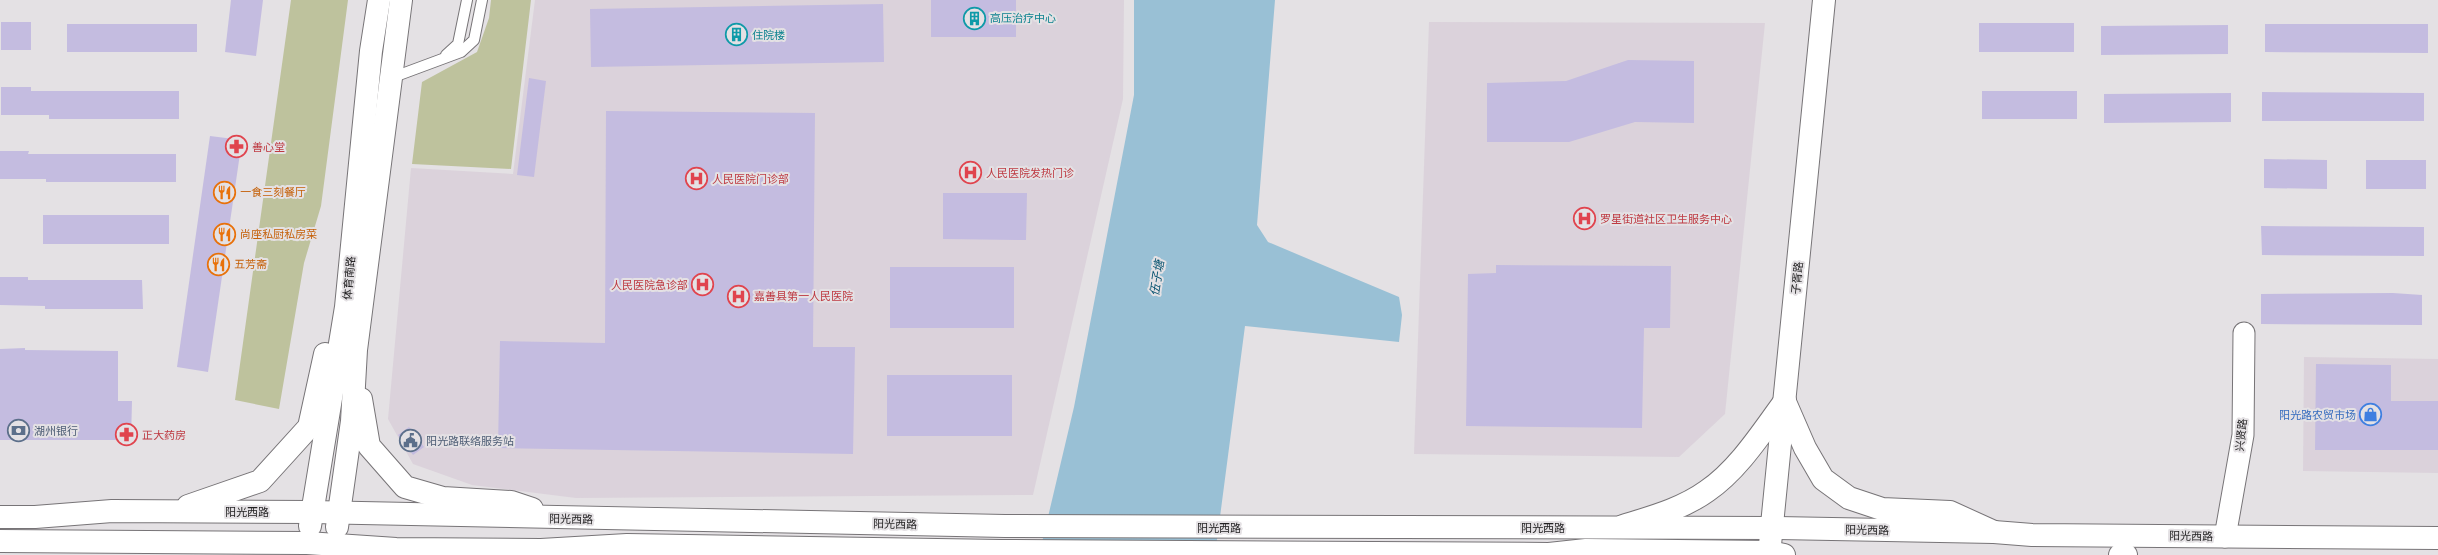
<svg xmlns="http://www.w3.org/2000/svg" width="2438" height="555" font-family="'Space Grotesk','Noto Sans SC',sans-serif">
<rect width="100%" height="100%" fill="#e4e1e4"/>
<!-- built -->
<g fill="#dbd2db">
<polygon points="535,0 1124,0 1123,99 1033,495 576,498 472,485 413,464 388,419 411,168 513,174"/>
<polygon points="1429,22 1765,23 1725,414 1679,457 1414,454"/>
<polygon points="2304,357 2438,359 2438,473 2303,471"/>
</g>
<!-- green -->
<g fill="#bec29d">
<polygon points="291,0 348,0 321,206 304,263 279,409 235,400"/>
<polygon points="491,0 531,0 511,169 412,164 422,82 477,52 489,18"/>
</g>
<!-- water -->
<polygon fill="#99c0d5" points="1134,0 1275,0 1257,225 1268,242 1399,297 1402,315 1399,342 1245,326 1215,555 1039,555 1074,407 1134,95"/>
<!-- building -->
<g fill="#c4bce0">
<polygon points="231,0 263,0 256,56 225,52"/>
<rect x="931" y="0" width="85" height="37"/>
<polygon points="883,4 884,62 591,67 590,9"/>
<rect x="1" y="22" width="30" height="28"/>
<rect x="1979" y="23" width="95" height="29"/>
<rect x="67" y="24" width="130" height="28"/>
<polygon points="2265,24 2428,24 2428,53 2265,52"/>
<polygon points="2228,25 2228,54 2101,55 2101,26"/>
<polygon points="1628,60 1694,61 1694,123 1635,122 1569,142 1487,142 1487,83 1566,81"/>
<polygon points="529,78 546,81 534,177 517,175"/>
<polygon points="1,87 31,87 31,91 179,91 179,119 49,119 49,115 1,115"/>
<rect x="1982" y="91" width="95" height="28"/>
<polygon points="2262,92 2424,93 2424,121 2262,121"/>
<polygon points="2231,93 2231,122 2104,123 2104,94"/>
<polygon points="606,111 815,113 813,347 855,347 853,454 498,448 500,341 605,343"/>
<polygon points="210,136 242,140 208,372 177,367"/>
<polygon points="0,151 29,151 28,154 176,154 176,182 46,182 46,179 0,179"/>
<polygon points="2264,159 2327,160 2327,189 2264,188"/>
<rect x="2366" y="160" width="60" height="29"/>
<polygon points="943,193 1027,193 1026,240 943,239"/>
<rect x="43" y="215" width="126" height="29"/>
<polygon points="2261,226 2424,227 2424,256 2262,255"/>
<polygon points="1496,265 1671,266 1670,328 1644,328 1642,428 1466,426 1468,274 1496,273"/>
<rect x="890" y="267" width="124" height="61"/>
<polygon points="0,277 28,277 28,280 142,280 143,309 45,309 45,306 0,305"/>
<polygon points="2393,293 2422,295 2422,325 2261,324 2261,294"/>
<polygon points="25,348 25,350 118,351 118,401 132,401 131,440 0,440 0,349"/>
<polygon points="2316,364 2391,365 2391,401 2438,401 2438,450 2315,450"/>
<rect x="887" y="375" width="125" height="61"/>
<polygon points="409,427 424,447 413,455 398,435"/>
</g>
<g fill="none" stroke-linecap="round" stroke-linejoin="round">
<defs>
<g id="service">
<polyline points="446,55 458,44 467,0"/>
<polyline points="391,78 461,52 474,40 482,0"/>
</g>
<polyline id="minor" points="2225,537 2243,435 2244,333"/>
<g id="tertiary">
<polyline points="1785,402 1805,448 1823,479 1849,498 1882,509 1950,512 1994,532"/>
<path d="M1623,526C1652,517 1682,509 1707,491C1739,469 1762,432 1785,401"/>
<polyline points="1769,555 1824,0"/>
</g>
<g id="secondary">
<polyline points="361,399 369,446 405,487 443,498 511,502 532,509"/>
<polyline points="188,506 260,481 309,427 325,354"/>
<polyline points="0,517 35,517 112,511 312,512 1005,526 1772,528 1994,532 2032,535 2438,538"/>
<polyline points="310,526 346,307 371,51 379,0"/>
<polyline points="337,527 352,421 356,350 401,0"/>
<polyline points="0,541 307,543 396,549 541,550 627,545 1001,551 1549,554 1586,550 1770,552 1784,555"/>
<polyline points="2120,555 2126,555"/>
</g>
</defs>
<!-- service casing -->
<use href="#service" stroke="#777477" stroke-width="12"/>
<!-- minor casing -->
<use href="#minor" stroke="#777477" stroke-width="23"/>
<!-- tertiary casing -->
<use href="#tertiary" stroke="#777477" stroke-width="24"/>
<!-- secondary casing -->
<use href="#secondary" stroke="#777477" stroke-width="24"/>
<!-- service -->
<use href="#service" stroke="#fff" stroke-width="10"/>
<!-- minor -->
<use href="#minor" stroke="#fff" stroke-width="21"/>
<!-- tertiary -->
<use href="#tertiary" stroke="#fff" stroke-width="22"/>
<!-- secondary -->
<use href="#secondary" stroke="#fff" stroke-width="22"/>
</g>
<!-- icons -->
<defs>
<symbol id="building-ring" viewBox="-11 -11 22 22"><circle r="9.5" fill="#e4e1e4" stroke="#0f9aa8" stroke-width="1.5"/><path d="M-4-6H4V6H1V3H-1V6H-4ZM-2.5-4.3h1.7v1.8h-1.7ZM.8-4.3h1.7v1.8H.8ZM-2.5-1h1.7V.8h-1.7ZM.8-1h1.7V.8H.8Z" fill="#0f9aa8"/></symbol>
<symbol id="pharmacy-ring" viewBox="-11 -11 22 22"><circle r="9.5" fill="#e4e1e4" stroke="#e0444e" stroke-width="1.5"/><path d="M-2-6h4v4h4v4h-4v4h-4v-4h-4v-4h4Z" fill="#e0444e"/></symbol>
<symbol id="hospital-ring" viewBox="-11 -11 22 22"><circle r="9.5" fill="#e4e1e4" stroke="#e0444e" stroke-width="1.5"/><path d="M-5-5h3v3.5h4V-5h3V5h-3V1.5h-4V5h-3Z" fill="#e0444e"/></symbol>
<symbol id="restaurant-ring" viewBox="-11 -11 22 22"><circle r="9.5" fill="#e4e1e4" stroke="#e8710a" stroke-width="1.5"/><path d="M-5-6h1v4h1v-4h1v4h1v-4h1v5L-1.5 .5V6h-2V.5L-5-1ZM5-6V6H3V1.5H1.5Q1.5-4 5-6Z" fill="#e8710a"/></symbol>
<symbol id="shop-ring" viewBox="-11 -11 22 22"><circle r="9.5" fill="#e4e1e4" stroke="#3f7fe0" stroke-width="1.5"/><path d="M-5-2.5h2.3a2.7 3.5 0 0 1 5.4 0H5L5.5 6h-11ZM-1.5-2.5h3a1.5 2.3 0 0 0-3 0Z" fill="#3f7fe0"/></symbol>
<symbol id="bank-ring" viewBox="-11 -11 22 22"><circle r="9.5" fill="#e4e1e4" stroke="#5c6f8a" stroke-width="1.5"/><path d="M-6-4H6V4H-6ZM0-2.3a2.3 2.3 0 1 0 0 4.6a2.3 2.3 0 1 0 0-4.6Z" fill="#5c6f8a"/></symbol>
<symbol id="civic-ring" viewBox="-11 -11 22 22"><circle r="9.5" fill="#e4e1e4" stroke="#5c6f8a" stroke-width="1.5"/><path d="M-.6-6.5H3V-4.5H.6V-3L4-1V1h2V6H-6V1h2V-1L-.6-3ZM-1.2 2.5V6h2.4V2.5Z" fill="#5c6f8a"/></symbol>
</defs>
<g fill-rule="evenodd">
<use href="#building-ring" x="962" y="6" width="25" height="25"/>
<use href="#building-ring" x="724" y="22" width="25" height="25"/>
<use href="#pharmacy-ring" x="224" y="134" width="25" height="25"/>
<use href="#hospital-ring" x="958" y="160" width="25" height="25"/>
<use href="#hospital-ring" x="684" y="166" width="25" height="25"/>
<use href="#restaurant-ring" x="212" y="180" width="25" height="25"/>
<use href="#hospital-ring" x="1572" y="206" width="25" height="25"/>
<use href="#restaurant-ring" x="212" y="222" width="25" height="25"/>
<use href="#restaurant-ring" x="206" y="252" width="25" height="25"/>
<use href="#hospital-ring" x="690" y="272" width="25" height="25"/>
<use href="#hospital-ring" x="726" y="284" width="25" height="25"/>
<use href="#shop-ring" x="2358" y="402" width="25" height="25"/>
<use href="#bank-ring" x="6" y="418" width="25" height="25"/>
<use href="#pharmacy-ring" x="114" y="422" width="25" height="25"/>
<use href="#civic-ring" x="398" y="428" width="25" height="25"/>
</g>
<g text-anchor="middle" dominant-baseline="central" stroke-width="4" stroke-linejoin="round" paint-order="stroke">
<!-- culture labels -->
<g font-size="11" fill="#0d838f" stroke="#e4e1e4" text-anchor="start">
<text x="990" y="18">高压治疗中心</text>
<text x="752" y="35">住院楼</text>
</g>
<!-- health labels -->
<g font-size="11" fill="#be3a42" stroke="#e4e1e4" text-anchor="start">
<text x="252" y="147">善心堂</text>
<text x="986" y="173">人民医院发热门诊</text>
<text x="712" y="179">人民医院门诊部</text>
<text x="1600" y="219">罗星街道社区卫生服务中心</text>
<text x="688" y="285" text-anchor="end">人民医院急诊部</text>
<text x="754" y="296">嘉善县第一人民医院</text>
<text x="142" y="435">正大药房</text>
</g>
<!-- food labels -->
<g font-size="11" fill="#c56008" stroke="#e4e1e4" text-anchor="start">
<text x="240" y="192">一食三刻餐厅</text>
<text x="240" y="234">尚座私厨私房菜</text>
<text x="234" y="264">五芳斋</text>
</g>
<!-- street labels -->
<g font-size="11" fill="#222122" stroke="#e4e1e4">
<text transform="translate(349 278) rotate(-85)">体育南路</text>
<text transform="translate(1797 278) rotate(-84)">子胥路</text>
<text transform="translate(2241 435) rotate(-84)">兴贤路</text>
<text x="247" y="512">阳光西路</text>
<text transform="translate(571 519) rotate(1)">阳光西路</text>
<text transform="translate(895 524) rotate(1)">阳光西路</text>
<text x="1219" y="528">阳光西路</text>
<text x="1543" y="528">阳光西路</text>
<text transform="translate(1867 530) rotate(1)">阳光西路</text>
<text transform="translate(2191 536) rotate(1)">阳光西路</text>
</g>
<!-- shop labels -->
<g font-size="11" fill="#366cbe" stroke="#e4e1e4" text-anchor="end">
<text x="2356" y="415">阳光路农贸市场</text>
</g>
<!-- service labels -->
<g font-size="11" fill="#4e5e75" stroke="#e4e1e4" text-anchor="start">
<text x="34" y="431">湖州银行</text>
<text x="426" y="441">阳光路联络服务站</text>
</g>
<!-- water labels -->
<g font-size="12" font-style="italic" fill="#075370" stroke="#e4e1e4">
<text transform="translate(1157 278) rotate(-81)">伍子塘</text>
</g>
</g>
</svg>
